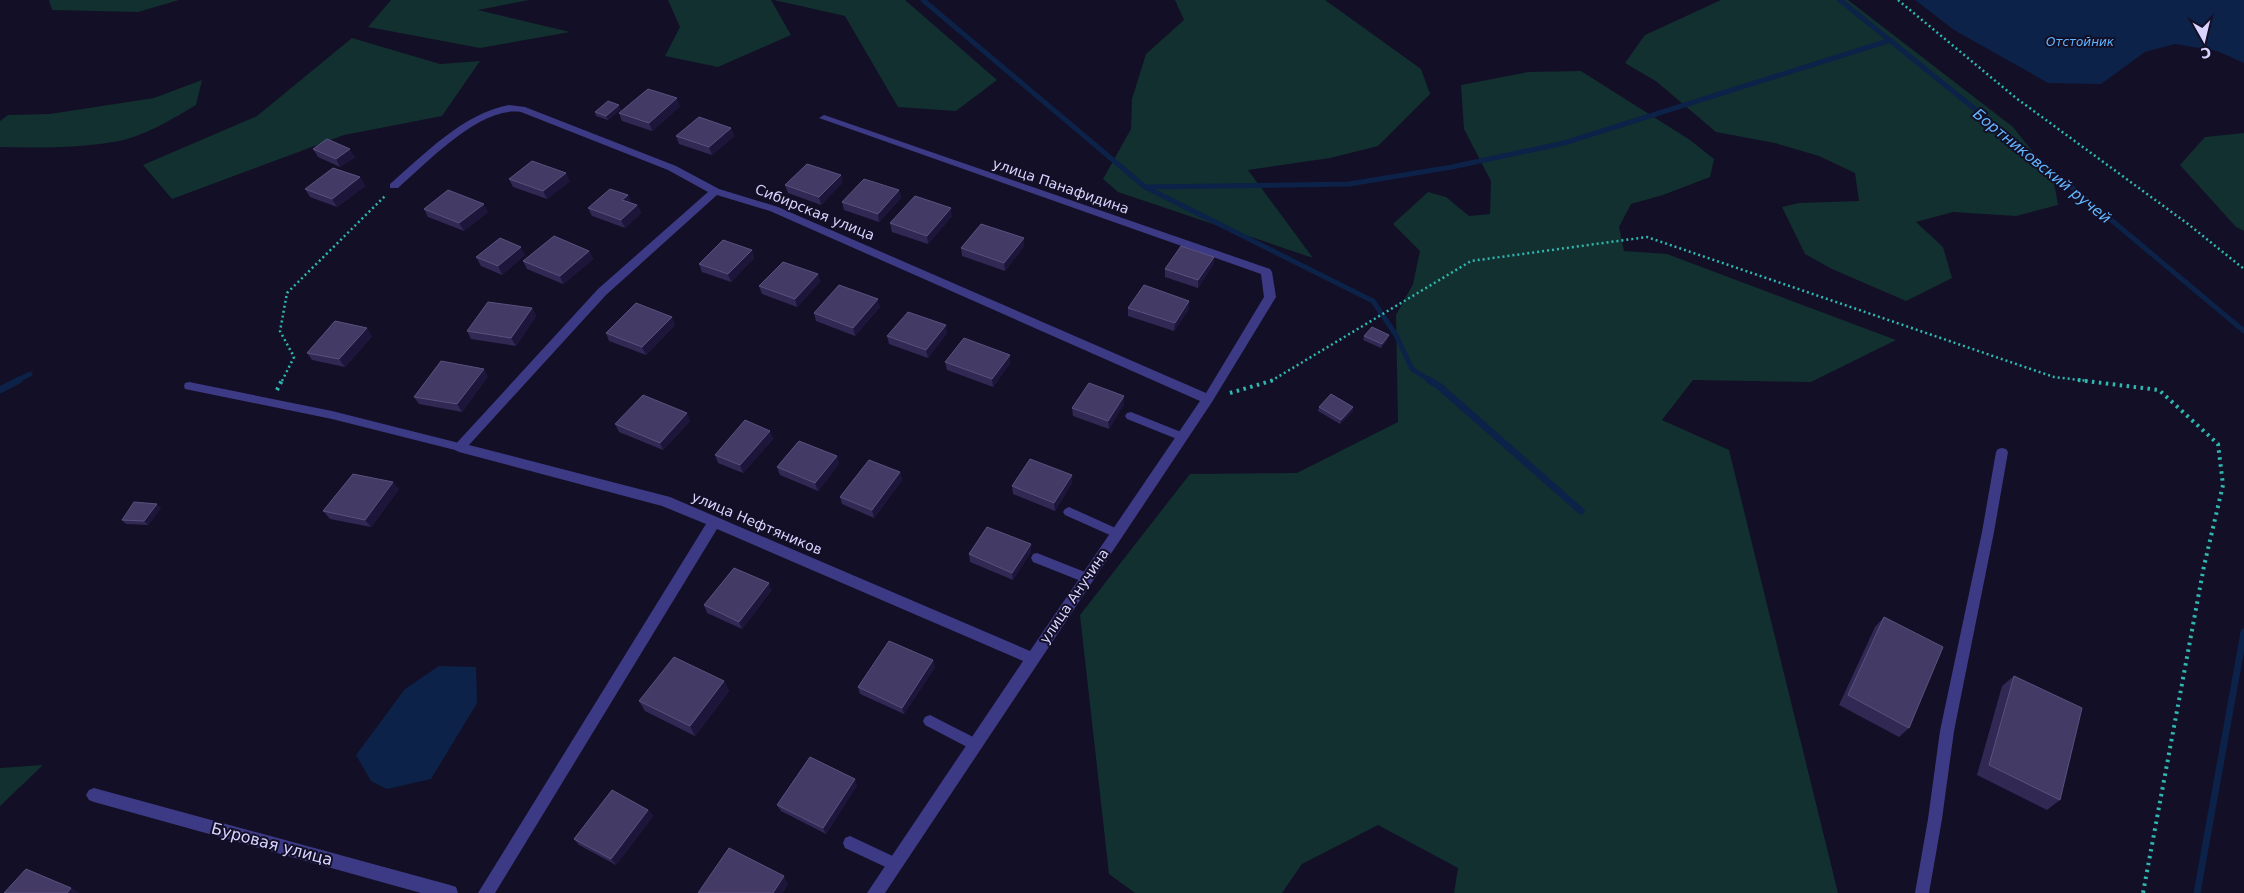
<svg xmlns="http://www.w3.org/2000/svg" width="2244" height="893" font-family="'DejaVu Sans',sans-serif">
<rect width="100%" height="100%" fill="#130f26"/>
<!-- green -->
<g fill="#12302f">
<polygon points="49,0 179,0 138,12 52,10"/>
<polygon points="391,0 529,0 478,10 570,32 480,48 368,27"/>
<polygon points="668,0 771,0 791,35 718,67 665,56 680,27"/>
<polygon points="774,0 905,0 997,80 956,111 898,107 845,16"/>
<polygon points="1175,0 1325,0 1421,69 1430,94 1378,146 1330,158 1248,170 1313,258 1118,192 1103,179 1131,129 1132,99 1146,54 1184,20"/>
<polygon points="1721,0 1848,0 2013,127 2053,177 2058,205 2016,216 1953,212 1916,222 1943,247 1952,278 1906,301 1832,269 1805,254 1782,207 1799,203 1859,201 1855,173 1819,156 1775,143 1716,132 1657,82 1625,63 1645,35"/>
<polygon points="352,38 440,64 480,61 442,116 344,135 172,199 143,165 257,116"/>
<polygon points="1581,71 1690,140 1714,159 1710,177 1663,195 1631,204 1619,227 1624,251 1667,254 1896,340 1811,382 1693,380 1662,420 1729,450 1838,893 1454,893 1458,868 1378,825 1302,864 1282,893 1135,893 1109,874 1080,615 1190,474 1297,473 1398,422 1396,315 1413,284 1420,251 1393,224 1428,192 1446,197 1469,216 1490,214 1491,181 1464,129 1461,85 1528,72"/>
<path d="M202,80L196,105C174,118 145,136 119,141C81,148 39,148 0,147V121L8,115L50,114L154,98Z"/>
<polygon points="2244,133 2244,231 2236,227 2180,165 2205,137"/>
<polygon points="43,765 0,806 0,768"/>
</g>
<!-- water -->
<g fill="#0c2248">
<polygon points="1915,0 2244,0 2244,63 2217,51 2175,44 2145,52 2101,84 2048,83 1954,30"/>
<polygon points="439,666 476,667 477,703 431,779 387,789 371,781 356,755 405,689"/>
</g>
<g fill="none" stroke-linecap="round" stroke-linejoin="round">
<!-- stream-far1 -->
<g stroke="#0c2248" stroke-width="5">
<polyline points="923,0 1145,187 1373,301 1396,335 1412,369 1431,381"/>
<polyline points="1840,0 2085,198 2244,331"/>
<polyline points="1146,187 1349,184 1452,167 1564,143 1891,40"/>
<polyline points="16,381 30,374"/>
</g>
<!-- stream -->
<g stroke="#0c2248" stroke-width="7">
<polyline points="1429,380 1439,386 1581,511"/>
<polyline points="0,390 19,380"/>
<polyline points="2197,893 2244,632"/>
</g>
<!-- path-far1 -->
<g stroke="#2fb8b0" stroke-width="2.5" stroke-dasharray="2 3" stroke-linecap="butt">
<polyline points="1898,0 2016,98 2188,224 2244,269"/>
<polyline points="282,381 294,357 280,331 287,293 385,196"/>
<polyline points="1271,381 1471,261 1647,237 2054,377 2088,381"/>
</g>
<!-- path -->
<g stroke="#2fb8b0" stroke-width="4" stroke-dasharray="2.5 4.5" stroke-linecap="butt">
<polyline points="2078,380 2159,390 2218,444 2223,485 2204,566 2143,893"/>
<polyline points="277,390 282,380"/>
<polyline points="1230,393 1274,380"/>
</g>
<!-- service -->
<g fill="#3d3a85" fill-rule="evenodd">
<polygon points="189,382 332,411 459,443 463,444 465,447 463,450 459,451 332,419 185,389 184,386 185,383"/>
<polygon points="1131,412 1186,434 1188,437 1186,440 1182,441 1127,419 1125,416 1127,413"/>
<polygon points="2002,448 2006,449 2008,452 1994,532 1954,731 1942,819 1929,893 1915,893 1928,819 1940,731 1982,532 1996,452 1998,449"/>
<polygon points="1069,507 1120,530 1122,533 1120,536 1116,538 1112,536 1065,515 1063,512 1065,509"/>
<polygon points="1037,553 1090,574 1092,578 1090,582 1086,583 1033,562 1031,558 1033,554"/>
<polygon points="930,715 979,740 981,744 979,748 974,750 969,748 925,725 923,721 925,717"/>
<polygon points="850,836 899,859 901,864 899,869 894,871 845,848 843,843 845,838"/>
</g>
<!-- minor -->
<g fill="#3d3a85" fill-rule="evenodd">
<path d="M509,105L525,107L676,166L719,189L778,207L1206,393L1264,297L1261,274L819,118L824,115L827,116L1270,269L1272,272L1276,297L1212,402L885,893H867L1023,661L717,529L495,893H478L706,524L662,506L459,452L455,450L453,447L598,289L708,192L668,170L521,112C480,106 427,163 398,188H390V184C425,154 462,114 509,105ZM717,195L770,211L1200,401L1030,651L670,497L469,445L606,295Z"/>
<polygon points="94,788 450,885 456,887 458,893 421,893 94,802 89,800 86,795 89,790"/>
</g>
</g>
<!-- wall -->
<g fill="#312854">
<polygon points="680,106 652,131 622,121 619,113"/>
<polygon points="621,109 608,120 596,116 595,112"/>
<polygon points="731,128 734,136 712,155 679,144 676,136"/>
<polygon points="313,149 355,157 340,167 318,157"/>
<polygon points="841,175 842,183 821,205 788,193 785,185"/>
<polygon points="360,177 365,186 337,207 310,197 305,189"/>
<polygon points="509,179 570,181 547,199 513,187"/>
<polygon points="899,190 901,198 879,222 844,210 842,202"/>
<polygon points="628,195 631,203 637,205 641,213 625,228 592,216 588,208"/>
<polygon points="424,209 488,212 464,231 428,217"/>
<polygon points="952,216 928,244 892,232 890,223"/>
<polygon points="1024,246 1005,271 962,256 961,248"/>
<polygon points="752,250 754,258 731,282 702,272 699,264"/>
<polygon points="589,251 593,259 563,284 527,269 523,261"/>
<polygon points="525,255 502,275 481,266 476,257"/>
<polygon points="1214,257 1213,265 1198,288 1165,277 1165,269"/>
<polygon points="818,274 820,282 797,307 762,294 759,286"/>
<polygon points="1189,301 1189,309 1174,331 1128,316 1128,308"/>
<polygon points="880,307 855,336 816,321 814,313"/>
<polygon points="532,308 536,316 516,346 471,339 467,331"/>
<polygon points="675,325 646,355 609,341 606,333"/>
<polygon points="947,333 928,358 889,344 887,336"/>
<polygon points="372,336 345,367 312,360 307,353"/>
<polygon points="1364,336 1388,339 1381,348 1363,340"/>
<polygon points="945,362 1010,363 993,387 947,370"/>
<polygon points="488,376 462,412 419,404 414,397"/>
<polygon points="1124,404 1109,429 1073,416 1072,408"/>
<polygon points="1319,407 1353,411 1340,424 1318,411"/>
<polygon points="690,421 663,450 619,432 615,424"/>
<polygon points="770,431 773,439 743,473 718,463 715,455"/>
<polygon points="837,456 839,464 818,491 780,475 777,467"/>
<polygon points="900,472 902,480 874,518 842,504 840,497"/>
<polygon points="1072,483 1055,511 1013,494 1012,486"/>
<polygon points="399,489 371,527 330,519 323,511"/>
<polygon points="161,508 148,525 126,524 122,520"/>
<polygon points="1031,552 1013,580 970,562 969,554"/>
<polygon points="769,583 771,591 742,629 707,613 704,605"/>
<polygon points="1884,617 1909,728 1899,737 1839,705 1875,627"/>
<polygon points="933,660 935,667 904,714 860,694 858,687"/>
<polygon points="2014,676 2060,800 2047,810 1977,775 2002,686"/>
<polygon points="724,681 729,691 695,736 645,711 639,701"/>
<polygon points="857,785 826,834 781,811 777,805"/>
<polygon points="648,810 653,816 616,865 579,845 574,839"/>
</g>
<!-- shaded-wall -->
<g fill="#1d163a">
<polygon points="677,98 680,106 652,131 649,123"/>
<polygon points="619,105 621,109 608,120 606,116"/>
<polygon points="731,128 734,136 712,155 709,147"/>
<polygon points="350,149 355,157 340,167 336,159"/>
<polygon points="566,173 570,181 547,199 543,191"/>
<polygon points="841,175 842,183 821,205 819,197"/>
<polygon points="360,177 365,186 337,207 332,199"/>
<polygon points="899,190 901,198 879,222 878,214"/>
<polygon points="628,195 631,203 622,200"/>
<polygon points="484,204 488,212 464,231 459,223"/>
<polygon points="637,205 641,213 625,228 621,220"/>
<polygon points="951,208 952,216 928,244 927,236"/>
<polygon points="1024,238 1024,246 1005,271 1004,263"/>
<polygon points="521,247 525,255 502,275 498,266"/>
<polygon points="752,250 754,258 731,282 728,274"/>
<polygon points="589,251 593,259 563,284 560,276"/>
<polygon points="1214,257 1213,265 1198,288 1198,280"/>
<polygon points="818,274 820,282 797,307 795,299"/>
<polygon points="878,299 880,307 855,336 853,328"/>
<polygon points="1189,301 1189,309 1174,331 1175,323"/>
<polygon points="532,308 536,316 516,346 511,338"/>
<polygon points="672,317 675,325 646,355 642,347"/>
<polygon points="946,325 947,333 928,358 926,350"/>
<polygon points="367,328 372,336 345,367 339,359"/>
<polygon points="1389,335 1388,339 1381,348 1382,344"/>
<polygon points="1010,355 1010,363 993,387 992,379"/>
<polygon points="484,369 488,376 462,412 457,404"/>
<polygon points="1124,396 1124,404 1109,429 1108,421"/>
<polygon points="1353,407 1353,411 1340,424 1341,420"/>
<polygon points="687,413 690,421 663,450 660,443"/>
<polygon points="770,431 773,439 743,473 740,465"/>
<polygon points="837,456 839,464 818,491 815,483"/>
<polygon points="900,472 902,480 874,518 872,510"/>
<polygon points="1072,475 1072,483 1055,511 1054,503"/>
<polygon points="393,482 399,489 371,527 365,520"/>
<polygon points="157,504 161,508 148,525 144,521"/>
<polygon points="1031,544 1031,552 1013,580 1012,573"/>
<polygon points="769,583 771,591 742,629 739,622"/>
<polygon points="933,660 935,667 904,714 902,708"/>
<polygon points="724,681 729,691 695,736 690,726"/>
<polygon points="855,779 857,785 826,834 823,828"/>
<polygon points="648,810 653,816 616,865 611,859"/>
<polygon points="784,876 788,885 783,893 773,893"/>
<polygon points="71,888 80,893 67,893"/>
</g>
<!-- building -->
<g fill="#433a66" stroke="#5a527e">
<polygon points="648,89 677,98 649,123 619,113"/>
<polygon points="608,101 619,105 606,116 595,112"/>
<polygon points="699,117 731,128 709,147 676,136"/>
<polygon points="327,139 350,149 336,159 313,149"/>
<polygon points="532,161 566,173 543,191 509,179"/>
<polygon points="807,164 841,175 819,197 785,185"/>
<polygon points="333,168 360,177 332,199 305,189"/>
<polygon points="864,179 899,190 878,214 842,202"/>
<polygon points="610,189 628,195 622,200 637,205 621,220 588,208"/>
<polygon points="448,190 484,204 459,223 424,209"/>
<polygon points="915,196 951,208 927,236 890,223"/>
<polygon points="981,224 1024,238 1004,263 961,248"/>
<polygon points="554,236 589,251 560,276 523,261"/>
<polygon points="500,238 521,247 498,266 476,257"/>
<polygon points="723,240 752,250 728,274 699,264"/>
<polygon points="1181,246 1214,257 1198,280 1165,269"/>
<polygon points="783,262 818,274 795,299 759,286"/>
<polygon points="839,285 878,299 853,328 814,313"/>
<polygon points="1144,285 1189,301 1175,323 1128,308"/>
<polygon points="488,302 532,308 511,338 467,331"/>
<polygon points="636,303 672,317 642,347 606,333"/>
<polygon points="908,312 946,325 926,350 887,336"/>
<polygon points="335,321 367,328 339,359 307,353"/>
<polygon points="1372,327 1389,335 1382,344 1364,336"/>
<polygon points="964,338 1010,355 992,379 945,362"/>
<polygon points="441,361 484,369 457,404 414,397"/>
<polygon points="1089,383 1124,396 1108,421 1072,408"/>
<polygon points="1331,394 1353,407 1341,420 1319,407"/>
<polygon points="643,395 687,413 660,443 615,424"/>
<polygon points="745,420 770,431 740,465 715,455"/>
<polygon points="799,441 837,456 815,483 777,467"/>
<polygon points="1030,459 1072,475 1054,503 1012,486"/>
<polygon points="869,460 900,472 872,510 840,497"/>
<polygon points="353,474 393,482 365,520 323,511"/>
<polygon points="134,502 157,504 144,521 122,520"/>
<polygon points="987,527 1031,544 1012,573 969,554"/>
<polygon points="734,568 769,583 739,622 704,605"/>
<polygon points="1884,617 1943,647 1909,728 1848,695"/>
<polygon points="889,641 933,660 902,708 858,687"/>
<polygon points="674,657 724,681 690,726 639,701"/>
<polygon points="2014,676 2082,708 2060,800 1989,765"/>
<polygon points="810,757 855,779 823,828 777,805"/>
<polygon points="612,790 648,810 611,859 574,839"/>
<polygon points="729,848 784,876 773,893 698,893"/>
<polygon points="26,869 71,888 67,893 4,893"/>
</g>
<g text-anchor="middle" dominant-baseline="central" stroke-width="4" stroke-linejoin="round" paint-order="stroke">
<!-- far-water labels -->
<g font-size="12" font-style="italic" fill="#62b6ff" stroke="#130f26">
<text x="2080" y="42">Отстойник</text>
</g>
<!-- street labels -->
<g font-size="14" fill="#d9d4ff" stroke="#130f26">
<text transform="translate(1061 186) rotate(19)">улица Панафидина</text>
<text transform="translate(815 212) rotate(22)">Сибирская улица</text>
<text transform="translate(757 523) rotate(23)">улица Нефтяников</text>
<text transform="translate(1074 596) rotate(-56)">улица Анучина</text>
</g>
<!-- water labels -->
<g font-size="15" font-style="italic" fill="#62b6ff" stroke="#130f26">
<text transform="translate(2042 166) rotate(39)">Бортниковский ручей</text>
</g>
<!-- near-street labels -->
<g font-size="16" fill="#d9d4ff" stroke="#130f26">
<text transform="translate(272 844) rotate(15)">Буровая улица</text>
</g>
</g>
<!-- north arrow -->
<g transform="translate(2204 40) rotate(172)" stroke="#130f26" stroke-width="4" paint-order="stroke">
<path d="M0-4L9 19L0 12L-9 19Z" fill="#d9d4ff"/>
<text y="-8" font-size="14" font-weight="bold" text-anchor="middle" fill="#d9d4ff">С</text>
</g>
</svg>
